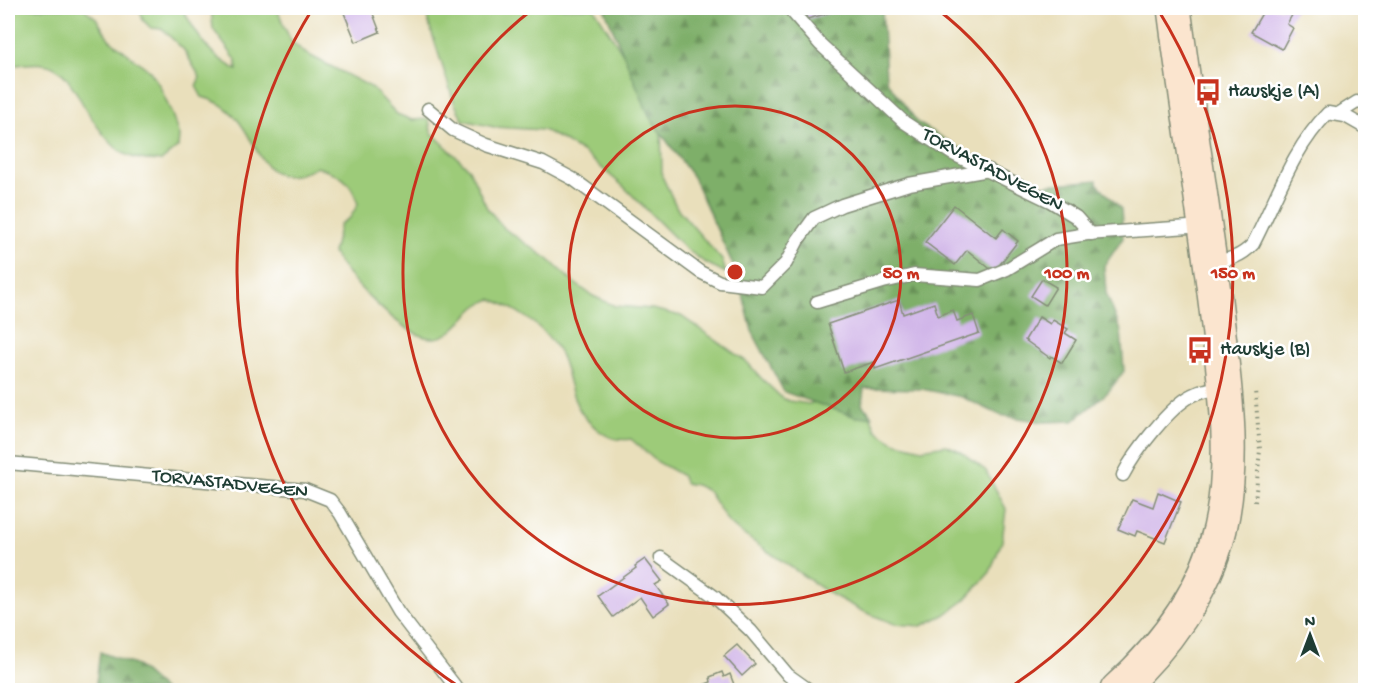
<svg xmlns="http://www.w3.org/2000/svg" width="1373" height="698" font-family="'Gochi Hand',sans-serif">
<defs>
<pattern id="forest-firs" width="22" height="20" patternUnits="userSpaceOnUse" patternTransform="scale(1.5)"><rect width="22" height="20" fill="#7eaf69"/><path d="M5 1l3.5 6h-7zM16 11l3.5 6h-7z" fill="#679057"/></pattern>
</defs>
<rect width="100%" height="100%" fill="#fff"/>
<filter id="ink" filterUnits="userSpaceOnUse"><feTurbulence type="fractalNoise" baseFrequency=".0167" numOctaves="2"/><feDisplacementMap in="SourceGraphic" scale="12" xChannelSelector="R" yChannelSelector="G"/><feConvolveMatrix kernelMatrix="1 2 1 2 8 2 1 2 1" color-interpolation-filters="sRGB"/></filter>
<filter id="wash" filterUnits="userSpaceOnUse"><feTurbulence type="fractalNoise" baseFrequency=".008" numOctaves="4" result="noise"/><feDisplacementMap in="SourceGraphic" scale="24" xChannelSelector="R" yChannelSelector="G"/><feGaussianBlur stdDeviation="1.35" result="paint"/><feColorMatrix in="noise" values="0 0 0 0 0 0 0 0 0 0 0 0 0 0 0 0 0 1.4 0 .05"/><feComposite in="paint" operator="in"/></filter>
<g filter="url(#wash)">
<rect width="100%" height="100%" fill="#e9dfbb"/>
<!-- grass -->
<g fill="#9dcb79" stroke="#5e8456" stroke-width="1.5">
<path d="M8,8H83L96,18L109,39L150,71L160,86L173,117L179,136L178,147L161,161C149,160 136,160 125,154C107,145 86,110 76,92C70,83 65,73 55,68C42,61 28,64 14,65L8,72Z"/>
<path d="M139,8H182C199,37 206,53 237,70L236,60L213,29L211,8H277L284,26L291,41L305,53L371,87L397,114L412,120L429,119L431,132L469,169L487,208L505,229L548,259L573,282L593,296L615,306L652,309L681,316L747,362L761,378L782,398L789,401L809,404L823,399L868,410L876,430L894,442L922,449L946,445L960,451L986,471L1006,509L1002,541L990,572L965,600L944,615L921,626L895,624L862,611L829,593L741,533L728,522L708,491L696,485L685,483L681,475L656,461L631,439C617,441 608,438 597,429C593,425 587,421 584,416C567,395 570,365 554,344C540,324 513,307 491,299C485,302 479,304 475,308C463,318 452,337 434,338C406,340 345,276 333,253L340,224L350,218L358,204C351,180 340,174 317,167C263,195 263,150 237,119C228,108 215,100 202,97L196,86L200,77L184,50L162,29L151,28L143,20Z"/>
<polygon points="426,8 594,8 632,68 661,122 662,176 677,208 722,260 726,273 704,262 685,248 623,186 584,153 561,139 543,130 494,127 463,120 454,102 428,21"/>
</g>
<!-- forest -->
<g fill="url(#forest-firs)" stroke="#4e764e" stroke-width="1.5">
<polygon points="604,8 882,8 886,80 918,123 1024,187 1097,180 1097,183 1121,209 1123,238 1104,266 1106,293 1121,331 1124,371 1108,392 1073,421 1043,422 1000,415 962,397 922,389 864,388 862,405 872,416 856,417 784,392 752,331 739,278 693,177 650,118"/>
<polygon points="100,652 137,666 164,690 95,690"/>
</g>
<g id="blocks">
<!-- building -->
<g fill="#d0b5e8">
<polygon points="342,8 382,8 372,11 380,32 356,42"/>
<polygon points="804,8 834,8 836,11 807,19"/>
<polygon points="1265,8 1296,8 1287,24 1293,28 1282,49 1251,32"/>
<polygon points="954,205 996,238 1003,229 1018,241 994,272 967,250 955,265 925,242"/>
<polygon points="1042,279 1056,287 1045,305 1031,296"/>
<polygon points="899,300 903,314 934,303 938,316 953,310 957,321 973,315 979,333 875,369 874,362 844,372 828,324"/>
<polygon points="1039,317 1050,324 1053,320 1068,329 1065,333 1076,340 1062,363 1051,356 1050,358 1025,340"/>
<polygon points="1158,492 1181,502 1165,542 1137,531 1135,536 1118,529 1132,499 1153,507"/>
<polygon points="645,559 662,581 655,585 669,604 653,616 640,597 613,617 598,596 636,568 635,566"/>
<polygon points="737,645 755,664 742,676 724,656"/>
<polygon points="722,672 724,677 730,674 736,690 690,690 711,682 710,677"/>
</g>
</g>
</g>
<g filter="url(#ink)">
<use href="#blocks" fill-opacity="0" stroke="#848e78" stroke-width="1.5"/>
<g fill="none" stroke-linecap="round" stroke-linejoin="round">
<defs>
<g id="service">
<polyline points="789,8 820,44 904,122 951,153 1050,201 1076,217 1091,234"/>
<polyline points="428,109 453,130 486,145 543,163 573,179 700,272 720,282 762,287 786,263 798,240 814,218 842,205 909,184 989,170"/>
<polyline points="1338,114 1357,102 1366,104"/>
<path d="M1212,262C1229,260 1241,257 1253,244C1276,200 1292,149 1328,113L1345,116L1366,128"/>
<polyline points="817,302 883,282 914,275 980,280 1007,269 1056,239 1087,234 1204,226"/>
<polyline points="8,463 305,490 330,500 340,513 398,612 458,690"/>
<path d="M1123,475C1134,453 1170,406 1193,395C1203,390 1213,388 1224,386"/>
<polyline points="661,558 715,597 751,631 788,675 809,690"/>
</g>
<path id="secondary" d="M1117,690C1164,647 1205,592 1220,529C1236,459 1225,387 1217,317C1205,214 1187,111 1174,8"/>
</defs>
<!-- service casing -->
<use href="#service" stroke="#848e78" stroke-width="15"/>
<!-- secondary casing -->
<use href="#secondary" stroke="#848e78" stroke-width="36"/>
<!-- path -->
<polyline stroke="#848e78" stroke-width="4" stroke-dasharray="1.5 4.5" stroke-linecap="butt" points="1255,502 1260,450 1255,390"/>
<!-- service -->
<use href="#service" stroke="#fff" stroke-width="12"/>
<!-- secondary -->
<use href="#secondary" stroke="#fbe5cf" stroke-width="33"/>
</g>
</g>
<!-- distance rings -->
<g fill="none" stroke="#c8321e" stroke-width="3">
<circle cx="735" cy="272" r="166"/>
<path d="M937 9A332 332 0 1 1 533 9"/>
<path d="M464 690A498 498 0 0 1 313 8M1157 8A498 498 0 0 1 1006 690"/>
</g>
<!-- icons -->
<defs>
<symbol id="bus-bare" viewBox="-9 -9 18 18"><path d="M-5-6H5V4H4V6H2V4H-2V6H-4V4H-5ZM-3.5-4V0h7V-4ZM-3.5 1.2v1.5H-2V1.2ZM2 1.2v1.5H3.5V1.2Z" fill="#c8321e" stroke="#fff" stroke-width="2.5" paint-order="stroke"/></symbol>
</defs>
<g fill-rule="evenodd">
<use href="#bus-bare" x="1189" y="73" width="38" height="38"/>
<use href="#bus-bare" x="1181" y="331" width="38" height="38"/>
</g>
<g text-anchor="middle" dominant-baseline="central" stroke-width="5" stroke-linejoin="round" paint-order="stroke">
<!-- poi labels -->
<g font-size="20" fill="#1f3d34" stroke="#fff" text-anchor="start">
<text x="1228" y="92">Hauskje (A)</text>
<text x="1220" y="350">Hauskje (B)</text>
</g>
<!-- street labels -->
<g font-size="20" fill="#1f3d34" stroke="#fff">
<text transform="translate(992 171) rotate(28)">TORVASTADVEGEN</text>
<text transform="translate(230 485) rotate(6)">TORVASTADVEGEN</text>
</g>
</g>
<circle cx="735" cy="272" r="9" fill="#c8321e" stroke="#fff" stroke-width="3"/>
<g font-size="18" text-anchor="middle" font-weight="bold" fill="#c8321e" stroke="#fff" stroke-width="5" stroke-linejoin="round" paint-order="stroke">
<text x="901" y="278">50 m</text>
<text x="1067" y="278">100 m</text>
<text x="1233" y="278">150 m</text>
</g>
<!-- margin -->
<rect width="1373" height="698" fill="none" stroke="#fff" stroke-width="30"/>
<!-- north arrow -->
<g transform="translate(1310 635)" stroke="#ffffff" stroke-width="4.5" paint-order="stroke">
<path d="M0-4.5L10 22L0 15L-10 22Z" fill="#1f3d34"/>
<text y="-9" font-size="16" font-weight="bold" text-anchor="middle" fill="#1f3d34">N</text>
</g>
</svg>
